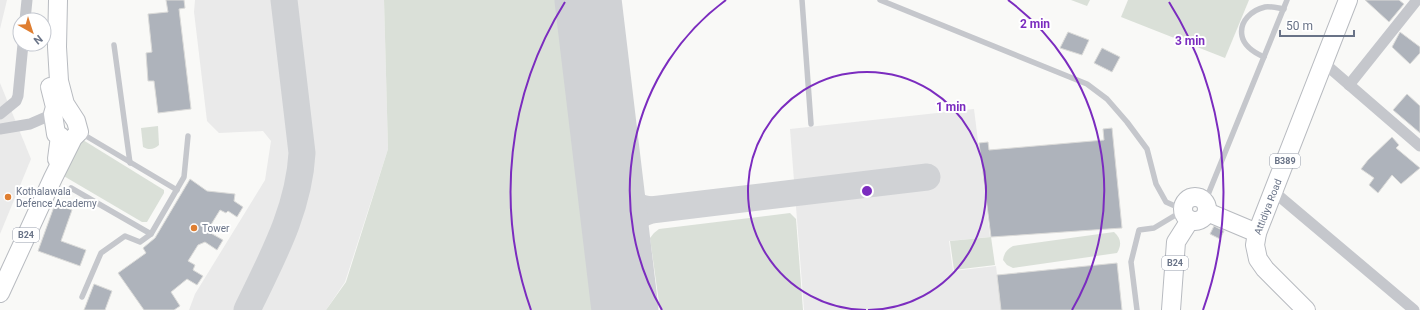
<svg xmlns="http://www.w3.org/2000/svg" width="1420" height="310" font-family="Roboto,sans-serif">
<rect width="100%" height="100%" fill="#f9f9f7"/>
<!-- built -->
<g fill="#eaeaea">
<polygon points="0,0 7,0 0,29"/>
<polygon points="195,0 384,0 388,149 345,282 326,310 189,310 195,294 265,180 271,141 263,131 219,133 207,121 194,12"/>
<polygon points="0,83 31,159 0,234"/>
<polygon points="974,109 990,237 949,241 953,271 996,266 1001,310 804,310 790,129"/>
</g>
<!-- green -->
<g fill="#dae0d8">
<polygon points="384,0 558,0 592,310 326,310 346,282 388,149"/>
<polygon points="1071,0 1090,0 1087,6"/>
<polygon points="1128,0 1249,0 1225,58 1121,17"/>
<path d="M158,126L159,145C154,150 148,150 143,147L141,128Z"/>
<polygon points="83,140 164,190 164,193 147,222 142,222 62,175 78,141"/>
<polygon points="790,213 796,219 803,310 660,310 650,238 654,233 659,229"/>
<path d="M1114,232C1121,238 1122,245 1117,253L1013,268L1007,265L1003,260C1004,253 1007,249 1013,246Z"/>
<polygon points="991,237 995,265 954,270 950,241"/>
</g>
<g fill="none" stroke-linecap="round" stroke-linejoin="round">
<!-- taxiway -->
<g stroke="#d0d2d5" stroke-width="27">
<path d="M608,171C618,193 625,206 651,210"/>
<path d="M618,254C622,231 627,218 651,210L927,177"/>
<path d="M247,310C271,260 299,210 302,153L284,0"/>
</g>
<!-- runway -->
<polyline stroke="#d0d2d5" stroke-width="67" points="588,0 625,310"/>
</g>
<!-- building -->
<g fill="#aeb3bb" stroke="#dbdbd9">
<polygon points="166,0 184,0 185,8 179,9 191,109 158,113 154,81 148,81 146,53 152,52 148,14 168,12"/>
<polygon points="1365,0 1399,0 1404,4 1389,22"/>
<polygon points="1068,32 1089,40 1082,55 1060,48"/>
<polygon points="1400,32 1420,47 1420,53 1410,64 1392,47"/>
<polygon points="1102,48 1120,57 1112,72 1094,63"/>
<polygon points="1407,94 1420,106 1420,133 1393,110"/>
<polygon points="1112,128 1122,228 991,237 979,143 988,142 989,150 1104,140 1103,129"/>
<polygon points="1392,137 1399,145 1396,148 1420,168 1401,184 1392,175 1378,193 1369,185 1374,178 1361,169 1368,160"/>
<polygon points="190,179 207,191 235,194 234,201 243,207 237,217 228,211 226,213 220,210 207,231 223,240 217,250 205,242 198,245 188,261 195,265 193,270 203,276 197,285 187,279 171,292 180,306 174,310 144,310 118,273 146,253 143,248 155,238"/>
<polygon points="55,204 72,210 61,241 86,250 80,266 38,251"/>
<polygon points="1214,226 1224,231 1220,239 1210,234"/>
<polygon points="1117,263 1122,310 1001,310 997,275"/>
<polygon points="94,284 112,291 105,310 84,310"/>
</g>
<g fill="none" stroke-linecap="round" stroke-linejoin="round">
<defs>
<g id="primary">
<polyline points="50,87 55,107 53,114 56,134 60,136 57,159"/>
<circle cx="1195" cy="209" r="12"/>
<polyline points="1207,212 1257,233"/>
<polyline points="0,293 53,178 73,138 79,132 76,121 65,104 59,81 57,47 58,0"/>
<polyline points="1171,310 1176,242 1190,220"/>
<path id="s1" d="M1306,310L1265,269L1258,259L1255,245L1257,233L1348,0"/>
</g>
</defs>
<!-- primary casing -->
<use href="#primary" stroke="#b8bbc0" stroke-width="20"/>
<!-- lane -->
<g stroke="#c5c7cc" stroke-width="5.5">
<polyline points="802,0 811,124"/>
<polyline points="880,0 1087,84 1107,99 1127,122 1147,149 1156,184 1166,202 1184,210 1154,228 1139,230 1131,262 1137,310"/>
<polyline points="114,45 130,163"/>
<path d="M1264,57C1255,53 1244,46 1242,36C1239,21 1252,10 1265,7C1270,6 1278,8 1284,9"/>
<polyline points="81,133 177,190"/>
<polyline points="71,188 151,234"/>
<polyline points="1205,202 1287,0"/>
<polyline points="82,297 101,253 125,236 140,242 151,234 184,177 188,136"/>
</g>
<!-- street -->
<g stroke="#c5c7cc" stroke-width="11">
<polyline points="25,20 27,0"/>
<polyline points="1324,63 1420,146"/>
<polyline points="1349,85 1417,0"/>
<polyline points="0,114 16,101 18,96 23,44"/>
<polyline points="0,129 30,124 53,114"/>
<polyline points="1273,191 1414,310"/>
</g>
<!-- primary -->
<use href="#primary" stroke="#fff" stroke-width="18"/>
</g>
<!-- distance rings -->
<g fill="none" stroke="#7b2cbf" stroke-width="2">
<path d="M866 310A119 119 0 1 1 868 310"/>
<path d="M662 310A237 237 0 0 1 726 0M1008 0A237 237 0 0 1 1072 310"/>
<path d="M531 310A356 356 0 0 1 565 2M1169 2A356 356 0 0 1 1203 310"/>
</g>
<!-- markers -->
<g fill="#df7e31" stroke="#fff" stroke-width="1.5">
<circle cx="8" cy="197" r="4"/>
<circle cx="194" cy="228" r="4"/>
</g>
<g text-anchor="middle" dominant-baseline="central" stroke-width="4" stroke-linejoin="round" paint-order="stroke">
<!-- shield labels -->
<g fill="#fff" stroke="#969dab" stroke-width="1">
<rect x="1270" y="154" width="30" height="14" rx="3"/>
<rect x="13" y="228" width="26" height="14" rx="3"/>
<rect x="1162" y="256" width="26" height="14" rx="3"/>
</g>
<g font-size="9" font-weight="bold" fill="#697387">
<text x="1285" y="161">B389</text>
<text x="26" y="235">B24</text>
<text x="1175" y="263">B24</text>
</g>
<!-- poi labels -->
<g font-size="10" fill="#697387" stroke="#fff" text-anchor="start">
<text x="16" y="191">Kothalawala<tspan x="16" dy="12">Defence Academy</tspan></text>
<text x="202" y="228">Tower</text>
</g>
<!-- street labels -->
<g font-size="10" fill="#697387" stroke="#fff">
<text stroke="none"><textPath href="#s1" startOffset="125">Attidiya Road</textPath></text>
</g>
</g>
<circle cx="867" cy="191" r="6" fill="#7b2cbf" stroke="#fff" stroke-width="2"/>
<g font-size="12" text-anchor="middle" font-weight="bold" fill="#7b2cbf" stroke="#fff" stroke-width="4" stroke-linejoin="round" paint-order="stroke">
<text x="1035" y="28">2 min</text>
<text x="1190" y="45">3 min</text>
<text x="951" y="111">1 min</text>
</g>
<!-- north arrow -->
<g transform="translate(32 32) rotate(141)"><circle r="19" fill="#ffffff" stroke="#c3c7cf"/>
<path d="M0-3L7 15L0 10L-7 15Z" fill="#df7e31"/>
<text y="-6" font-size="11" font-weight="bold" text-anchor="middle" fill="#697387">N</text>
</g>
<!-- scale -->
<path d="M1280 30v6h74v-6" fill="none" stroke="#697387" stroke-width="2"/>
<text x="1286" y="30" font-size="12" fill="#697387" stroke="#ffffff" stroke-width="3" paint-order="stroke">50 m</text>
</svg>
